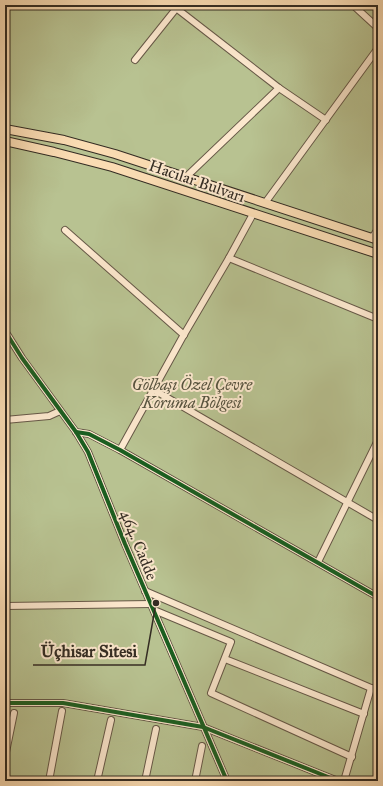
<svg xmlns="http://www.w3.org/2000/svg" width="383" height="786" font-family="'IM FELL Great Primer',serif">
<rect width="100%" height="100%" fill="#fadcb3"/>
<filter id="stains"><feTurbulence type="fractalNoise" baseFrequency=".005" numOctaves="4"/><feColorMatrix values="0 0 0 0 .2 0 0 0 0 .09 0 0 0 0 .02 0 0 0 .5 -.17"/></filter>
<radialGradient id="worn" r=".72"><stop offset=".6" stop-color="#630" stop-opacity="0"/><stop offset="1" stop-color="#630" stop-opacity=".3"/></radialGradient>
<!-- green -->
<rect fill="#b8c291" stroke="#76775a" x="5" y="5" width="373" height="776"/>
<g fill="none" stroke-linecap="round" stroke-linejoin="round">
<defs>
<g id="minor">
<polyline points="353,5 378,28"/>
<polyline points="176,8 279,88 326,120"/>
<polyline points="135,60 179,5"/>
<polyline points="186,177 279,88"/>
<polyline points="265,203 378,48"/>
<polyline points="65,230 184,335"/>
<polyline points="372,238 378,229"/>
<polyline points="229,258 378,319"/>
<polyline points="5,331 22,358 76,432 88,452 125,544 227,781"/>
<polyline points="154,390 378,520"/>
<polyline points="5,420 49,416 60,411"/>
<polyline points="76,432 89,434 120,450 378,597"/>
<polyline points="120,450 182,338 229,258 253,214"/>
<polyline points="318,562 378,440"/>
<polyline points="145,591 378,691"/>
<polyline points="5,606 151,604"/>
<polyline points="154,610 231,642 211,693 352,757"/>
<polyline points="225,659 364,714"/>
<polyline points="5,703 63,703 203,727 338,781"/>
<polyline points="5,757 14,713"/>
<polyline points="49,781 62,711"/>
<polyline points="97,781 111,720"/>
<polyline points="145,781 156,729"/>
<polyline points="195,781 202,746"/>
<polyline points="344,781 371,688"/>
</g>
<g id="major">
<polyline points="5,129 64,140 115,154 378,240"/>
<polyline points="5,141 54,152 112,167 378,254"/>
</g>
</defs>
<!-- minor casing -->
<use href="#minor" stroke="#665847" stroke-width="8"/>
<!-- major casing -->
<use href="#major" stroke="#342c23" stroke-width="10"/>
<!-- minor -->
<use href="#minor" stroke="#fce8ce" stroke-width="6"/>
<!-- major -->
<use href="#major" stroke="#fadcb3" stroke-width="8"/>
<defs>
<g id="cycleway">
<polyline points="5,331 22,358 76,432 88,452 125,544 227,781"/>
<polyline points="76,432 89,434 120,450 378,597"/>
<polyline points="5,703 63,703 203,727 338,781"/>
</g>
</defs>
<!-- cycleway casing -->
<use href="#cycleway" stroke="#fce8ce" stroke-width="6"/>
<!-- cycleway -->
<use href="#cycleway" stroke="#1b5e20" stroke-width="4"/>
</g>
<g text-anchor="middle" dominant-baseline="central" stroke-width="4" stroke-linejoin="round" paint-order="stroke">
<!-- street labels -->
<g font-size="16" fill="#342c23" stroke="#fce8ce">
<text transform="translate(197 181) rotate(19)">Hacılar Bulvarı</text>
<text transform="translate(139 545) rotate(68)">464. Cadde</text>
</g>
<!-- park labels -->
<g font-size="16" font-style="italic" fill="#55523e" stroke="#fce8ce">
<text x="192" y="384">Gölbaşı Özel Çevre<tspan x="192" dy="18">Koruma Bölgesi</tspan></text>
</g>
</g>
<!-- callouts -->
<path fill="none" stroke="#342c23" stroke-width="1.5" d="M156 603L145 665H33"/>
<circle fill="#342c23" stroke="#fce8ce" stroke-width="1.5" cx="156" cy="603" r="4"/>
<g font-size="17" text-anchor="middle" font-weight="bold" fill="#342c23" stroke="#fce8ce" stroke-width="4" stroke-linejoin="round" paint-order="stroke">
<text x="89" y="657">Üçhisar Sitesi</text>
</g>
<!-- margin -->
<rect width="383" height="786" fill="none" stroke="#fadcb3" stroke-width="20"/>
<rect x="6" y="6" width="371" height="774" fill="none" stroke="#342c23" stroke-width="2"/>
<rect x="10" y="10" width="363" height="766" fill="none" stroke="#342c23"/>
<rect width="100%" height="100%" filter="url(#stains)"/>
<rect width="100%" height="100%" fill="url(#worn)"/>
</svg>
